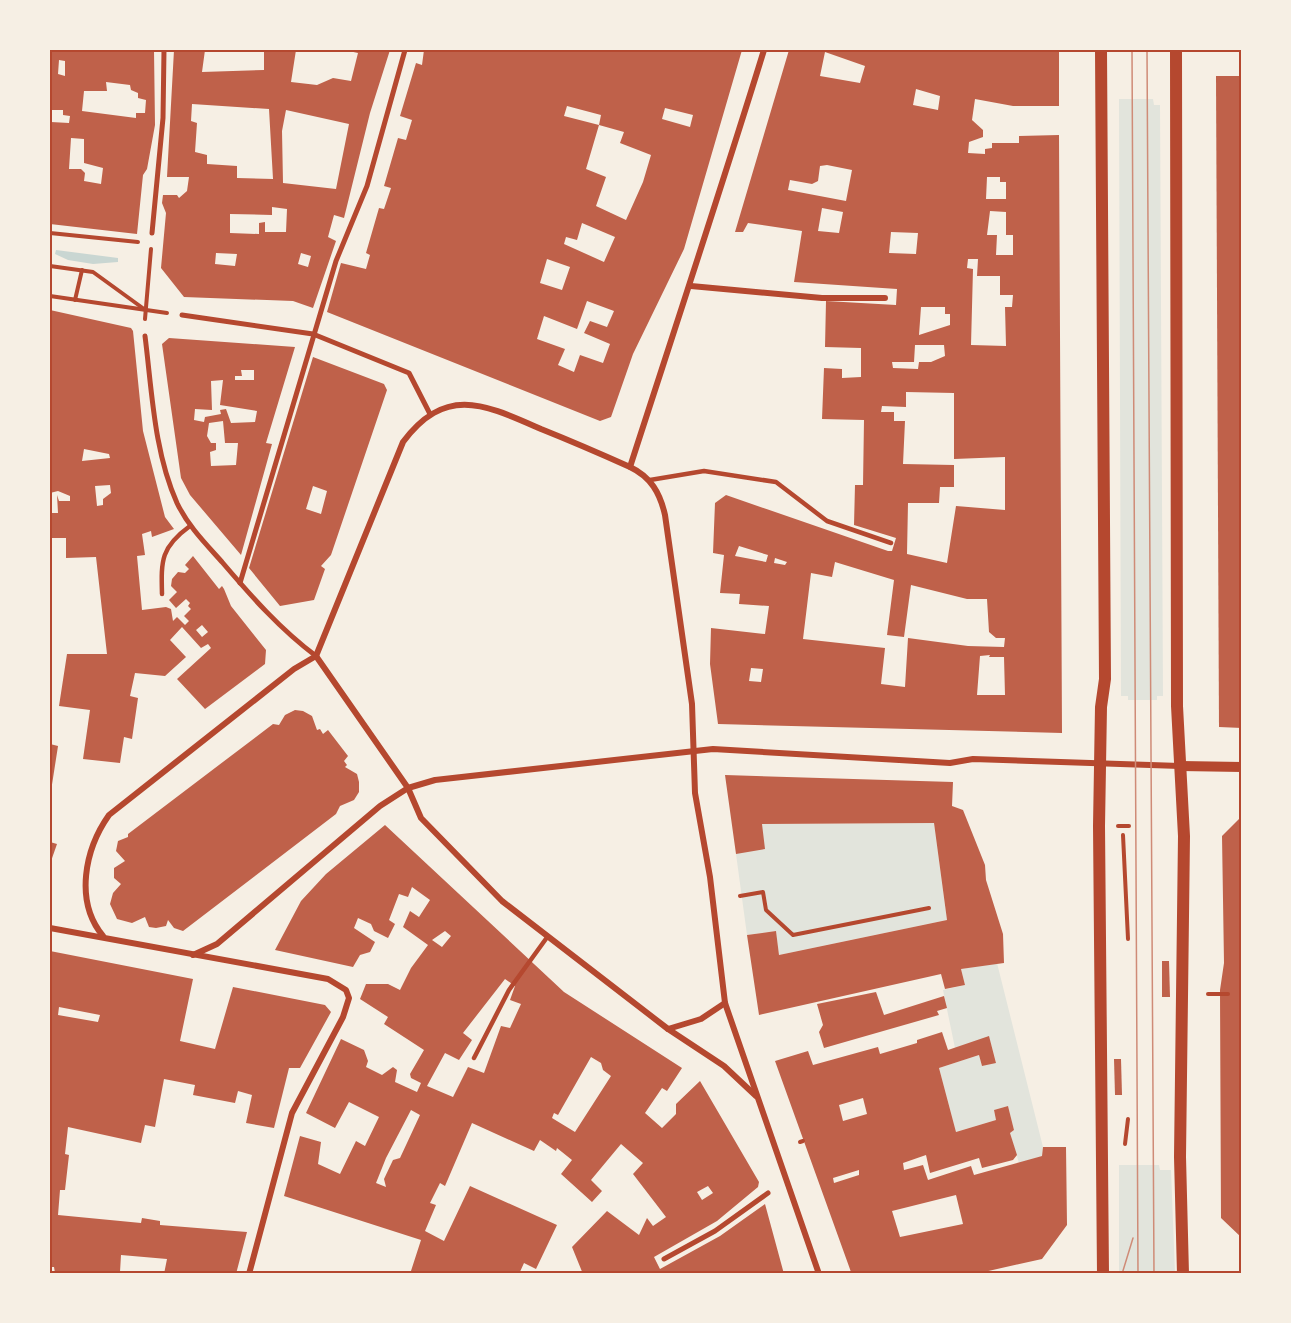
<svg xmlns="http://www.w3.org/2000/svg" width="1291" height="1323" font-family="Rubik,sans-serif">
<rect width="100%" height="100%" fill="#f6efe4"/>
<!-- green -->
<g fill="#e2e4dc">
<polygon points="1119,99 1153,99 1154,105 1160,105 1163,696 1157,696 1157,700 1128,700 1128,696 1121,696"/>
<polygon points="934,823 947,920 779,955 776,931 747,935 736,854 762,824"/>
<polygon points="997,963 1043,1147 1042,1156 1019,1163 1010,1133 1014,1130 1008,1106 994,1110 996,1120 956,1132 939,1068 979,1055 982,1066 996,1062 989,1037 955,1048 943,990 965,985 961,969"/>
<polygon points="1119,1165 1159,1165 1160,1170 1171,1170 1175,1273 1119,1273"/>
</g>
<!-- water -->
<polygon fill="#c9d6d2" points="56,250 118,258 118,262 93,264 68,260 55,254"/>
<!-- building -->
<g fill="#bf614a" fill-rule="evenodd">
<path d="M50,50H154L155,125L147,169L143,175L137,234L50,224ZM59,60L65,61V76L58,74ZM106,82L130,85L131,90L138,93V98L146,100L145,113H136V118L82,111L84,91H107ZM52,110H63V115L70,116L69,123L51,122ZM71,138L84,139V163L103,168L101,184L84,181L85,173L81,169H69Z"/>
<path d="M174,50H205L202,72L264,70V50H296L291,82L317,85L333,78L351,81L358,53L344,50H390L370,113L344,218L334,215L328,237L336,241L313,308L293,301L184,297L161,268L166,213L162,203L163,195H177L179,198L187,191L189,177H167ZM192,104L269,109L273,179L237,178V166L207,164V155L195,152L197,123L191,121ZM286,110L349,124L336,189L283,183L282,131ZM272,207L287,209L286,232H265V222L259,223V234L230,233V214L272,215ZM216,253L237,254L235,266L215,264ZM301,253L311,256L308,267L298,264Z"/>
<path d="M424,50H742L684,249L633,354L611,417L600,421L327,312L341,263L366,269L370,255L366,253L379,208L384,209L391,188L384,186L398,138L406,140L412,120L400,116L416,63L422,65ZM567,106L601,115L599,125L624,132L620,143L651,155L643,182L626,220L596,206L606,177L586,169L599,125L564,116ZM665,108L693,115L690,127L662,119ZM582,223L615,237L604,262L564,244L566,237L577,240ZM547,259L570,267L562,290L540,283ZM587,301L614,311L607,327L590,321L584,333L610,344L603,363L580,355L574,372L558,365L565,349L537,339L544,316L577,329Z"/>
<path d="M789,50H1059V106H1013L975,99L972,120L983,130V137L969,142L968,153L985,154V149L992,148V143H1019V136L1059,135L1062,733L718,724L710,664L711,628L765,634L769,606L739,604L740,594L720,593L724,555L713,553L715,503L726,495L888,551H892L896,538L854,525L855,485H863L864,420L822,419L824,368L842,369V378L861,377V348L825,347L826,301L896,305L897,289L794,282L802,231L748,223L743,232H735ZM825,52L865,66L860,83L820,76ZM916,89L940,96L938,110L913,105ZM827,165L852,170L846,201L788,190L790,180L812,184L818,181L820,166ZM987,177H1000V182H1006V199H986ZM822,208L843,212L839,233L818,231ZM990,211L1006,212V235H1013V255H996L997,235H987ZM891,232L918,233L916,254L889,253ZM968,259H978L977,276H1000V295H1013L1012,307H1005L1006,346L971,345L973,269L967,268ZM921,307H945V314H950V325L919,335ZM915,345H944L945,356L931,362H919L918,369L893,368L892,362H914ZM906,392L954,393V459L1005,457V510L956,506L947,563L907,554L908,503H939L940,487H954V465L903,464L905,421H894V412H881L882,406L906,407ZM739,546L768,555L766,562L735,556ZM775,558L787,562L785,565L774,563ZM835,562L894,580L887,635L904,637L911,585L967,599H987L989,632L996,638H1005L1004,647L968,646L908,638L905,687L881,684L885,648L803,639L811,573L832,577ZM990,655L989,657H1004L1005,695H977L980,656ZM751,668L763,669L761,682L749,681Z"/>
<polygon points="1216,76 1242,76 1242,728 1219,727"/>
<path d="M50,310L131,328L133,331L143,431L165,517L174,529L152,537L151,531L142,534L145,555L137,556L142,610L166,607L171,609L173,621L177,617L185,625L189,621L184,616L191,609L188,606L190,603L186,599L176,608L169,600L177,592L171,586L172,579L178,572L185,573L189,569L185,565L193,556L219,589L222,586L224,589L231,606L266,650L265,664L205,709L177,679L211,648L208,644L201,648L182,627L170,640L186,657L165,676L135,673L130,696L138,698L132,739L124,737L120,763L83,759L90,710L59,706L67,654H107L96,557L66,558V538H50V513H58L57,495L59,501H70V496L58,491L50,493ZM84,449L109,454L110,458L82,461ZM110,485L111,493L103,499V505L97,506L95,486ZM202,625L208,632L202,637L196,630Z"/>
<path d="M169,338L295,347L266,443L272,444L241,555L190,495L181,478L162,344ZM241,370H254V380H235V376H242ZM223,380L220,405L257,411L255,422L231,423L226,409L220,410L221,414L205,417L204,422L194,420L195,409L212,410L211,381ZM223,421L225,443H238L236,465L211,466L210,452L216,450V443H211L207,436L209,423Z"/>
<path d="M313,357L384,384L387,390L331,555L321,566L325,569L314,600L280,606L249,568ZM313,486L327,491L321,514L306,509Z"/>
<polygon points="295,710 303,711 312,716 317,730 320,729 323,734 328,730 348,756 344,761 347,765 345,767 357,774 359,782 359,792 354,800 340,806 336,814 183,931 174,928 168,920 166,926 156,928 149,927 145,917 132,923 117,919 110,904 113,893 121,884 114,878 114,868 125,861 116,851 118,841 128,837 128,834 273,724 279,725 285,715"/>
<polygon points="50,744 58,746 51,791 50,791"/>
<polygon points="725,775 953,782 952,806 963,810 985,865 986,880 1003,934 1004,963 961,969 965,985 945,989 941,974 759,1015 747,935 776,931 779,955 947,920 934,823 762,824 765,849 736,854"/>
<polygon points="1242,816 1242,1238 1221,1218 1220,990 1224,963 1222,836"/>
<path d="M385,825L564,992L682,1068L667,1091L662,1088L645,1113L662,1128L676,1114V1104L700,1081L759,1182L758,1187L717,1221L654,1257L660,1269L720,1236L765,1204L784,1274H583L572,1247L607,1211L639,1235L647,1218L653,1226L666,1217L633,1174L643,1163L621,1144L591,1180L602,1191L592,1202L561,1174L572,1160L557,1148L556,1151L540,1140L534,1151L472,1123L445,1186L440,1183L430,1203L436,1205L425,1231L444,1241L470,1186L557,1225L536,1269L524,1263L519,1274H410L421,1240L284,1196L300,1136L321,1142L318,1164L340,1174L356,1141L365,1146L379,1117L349,1102L335,1128L306,1113L341,1039L364,1050L368,1061L366,1067L382,1075L393,1067L397,1070L395,1082L417,1092L421,1083L411,1078L410,1074L424,1050L384,1024L388,1017L360,999L366,984H388L400,990L411,968L428,945L403,927L410,911L419,917L430,900L412,887L408,897L399,894L389,920L395,924L388,938L374,931L371,924L358,918L354,928L375,942L370,952L360,955L353,967L275,950L301,901L326,874ZM445,931L451,936L442,947L432,940ZM505,979L515,986L510,1000L521,1004L510,1028L501,1026L484,1073L468,1067L453,1097L427,1086L445,1053L459,1060L472,1040L463,1033ZM591,1057L601,1063L603,1070L611,1076L575,1132L552,1118L554,1113L558,1115ZM411,1110L420,1115L400,1158L393,1160L384,1179L386,1187L376,1183L386,1158ZM708,1186L713,1193L702,1200L697,1192Z"/>
<polygon points="50,842 57,844 50,864"/>
<path d="M50,951L193,979L180,1041L215,1049L233,987L325,1005L331,1012L300,1068H289L274,1128L246,1123L252,1095L238,1091L235,1103L193,1095L195,1085L164,1079L155,1127L145,1125L141,1143L68,1127L65,1154L69,1155L65,1190H60L58,1215L141,1223L142,1218L160,1221V1225L247,1232L236,1274H164L167,1259L121,1255L120,1272L55,1273L54,1267H50ZM59,1007L100,1015L98,1022L58,1015Z"/>
<polygon points="1162,961 1169,961 1170,997 1162,997"/>
<polygon points="876,992 884,1015 944,996 947,1008 937,1011 939,1015 824,1048 819,1032 823,1025 817,1004"/>
<path d="M942,1032L948,1050L989,1036L996,1063L982,1066L979,1055L939,1068L956,1132L996,1120L994,1110L1008,1106L1014,1130L1010,1133L1017,1155L1013,1160L982,1168L979,1158L930,1173L926,1155L903,1163L904,1170L923,1165L928,1180L971,1166L974,1175L1042,1156L1043,1147H1066L1067,1225L1042,1259L975,1274H854L851,1272L775,1061L808,1051L813,1065L878,1047L880,1054L917,1043V1040ZM863,1098L867,1114L843,1121L839,1105ZM859,1170V1175L834,1183L833,1178ZM956,1195L963,1224L900,1237L892,1211Z"/>
<polygon points="1114,1059 1121,1059 1122,1095 1115,1095"/>
</g>
<g fill="none" stroke-linecap="round" stroke-linejoin="round">
<!-- path -->
<g stroke="#b5482f" stroke-width="4">
<polyline points="50,233 138,242"/>
<polyline points="50,266 93,272 144,309"/>
<polyline points="50,296 167,313"/>
<polyline points="75,300 82,270"/>
<polyline points="145,319 151,249"/>
<polyline points="1118,826 1129,826"/>
<polyline points="1123,835 1128,939"/>
<polyline points="740,896 763,892 766,910 793,935 929,908"/>
<polyline points="1208,994 1228,994"/>
<polyline points="800,1142 803,1141"/>
<polyline points="1125,1144 1128,1119"/>
</g>
<!-- service -->
<g stroke="#b5482f" stroke-width="4.5">
<polyline points="650,480 704,471 776,482 827,521 891,543"/>
<path d="M162,594C161,560 161,547 190,526"/>
<polyline points="474,1058 509,990 548,936"/>
</g>
<!-- pedestrian -->
<g stroke="#b5482f" stroke-width="5">
<polyline points="152,233 163,118 164,50"/>
<polyline points="182,315 313,334 409,373 430,414"/>
<path d="M145,336C152,391 154,452 177,503C188,526 205,543 222,562C251,596 280,629 316,656"/>
<polyline points="240,583 336,261 367,186 405,50"/>
<polyline points="664,1259 715,1231 768,1193"/>
</g>
<!-- minor -->
<g stroke="#b5482f" stroke-width="6">
<polyline points="691,286 822,298 885,298"/>
<path d="M630,467C675,328 721,189 764,50"/>
<path d="M316,656L403,442C446,384 486,405 541,429C571,441 601,454 630,467C651,477 660,493 665,515L692,704L695,793L710,877L725,1003L819,1274"/>
<polyline points="316,656 408,788 421,818 502,901 668,1029 724,1066 756,1096"/>
<polyline points="50,928 328,979 346,990 349,998 343,1017 292,1113 249,1274"/>
<path d="M103,936C74,901 85,849 109,815L294,669L316,656"/>
<polyline points="193,955 217,944 380,806 408,788 435,780 713,749 950,763 973,759 1180,766"/>
<polyline points="668,1029 701,1019 725,1003"/>
</g>
<!-- tertiary -->
<polyline stroke="#b5482f" stroke-width="10" points="1181,766 1242,767"/>
<!-- secondary -->
<g stroke="#b5482f" stroke-width="12">
<polyline points="1101,50 1105,679 1101,707 1099,826 1103,1274"/>
<polyline points="1176,50 1177,706 1184,836 1180,1157 1183,1274"/>
</g>
<!-- tram -->
<g stroke="#cf8b77" stroke-width="1.5">
<polyline points="1132,50 1138,1274"/>
<polyline points="1147,50 1154,1274"/>
<polyline points="1122,1274 1133,1238"/>
</g>
</g>
<!-- border -->
<rect width="1291" height="1323" fill="none" stroke="#f6efe4" stroke-width="102"/>
<rect x="51" y="51" width="1189" height="1221" fill="none" stroke="#b5482f" stroke-width="2"/>
</svg>
